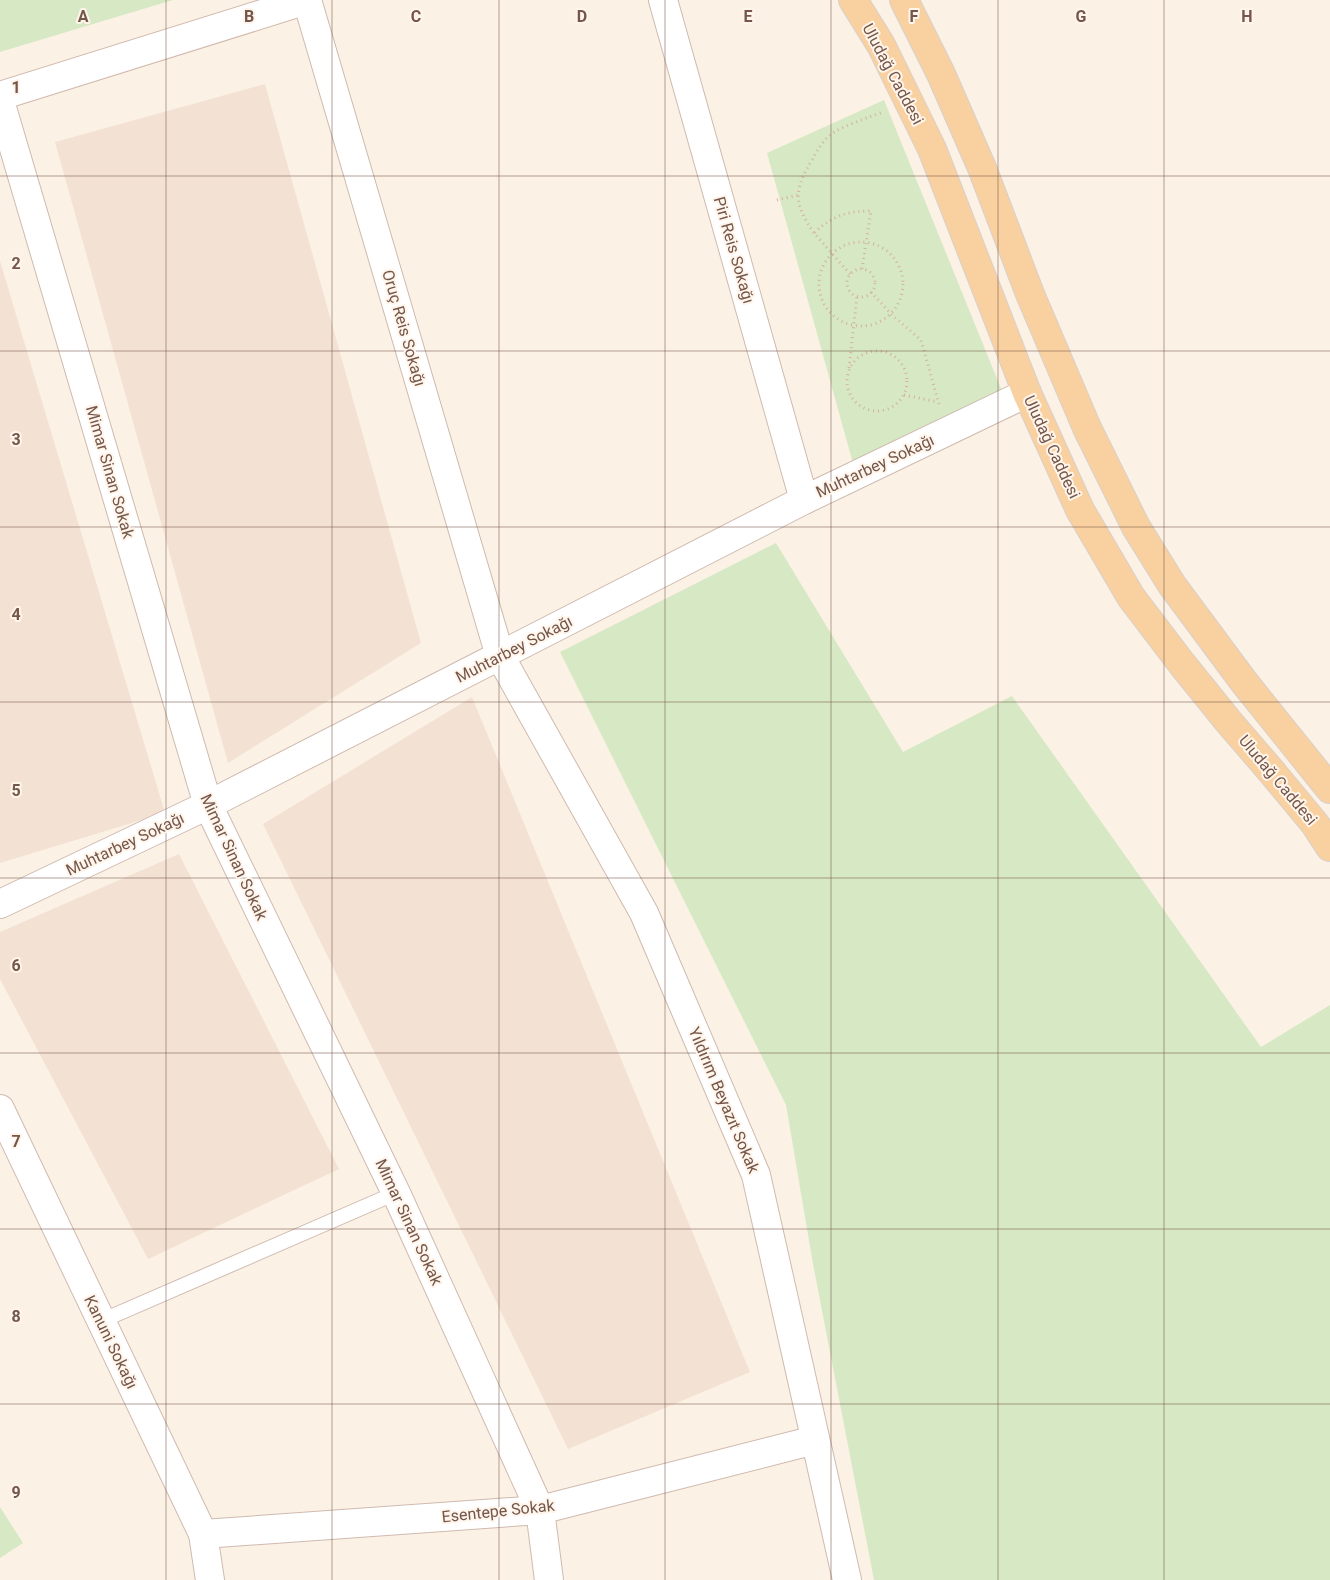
<svg xmlns="http://www.w3.org/2000/svg" width="1330" height="1580" font-family="Roboto,sans-serif">
<rect width="100%" height="100%" fill="#fcf1e5"/>
<!-- residential -->
<g fill="#f3e2d4">
<polygon points="265,84 421,643 228,763 55,142"/>
<polygon points="0,261 165,813 0,863"/>
<polygon points="472,697 750,1372 568,1449 263,824"/>
<polygon points="179,854 339,1169 148,1259 0,979 0,932"/>
</g>
<!-- green -->
<g fill="#d6e9c4">
<polygon points="0,0 173,0 0,52"/>
<polygon points="884,100 1004,396 854,467 767,153"/>
<polygon points="776,543 903,752 1012,696 1261,1047 1330,1005 1330,1580 874,1580 813,1264 786,1105 560,652"/>
<polygon points="0,1507 23,1543 0,1558"/>
</g>
<g fill="none" stroke-linecap="round" stroke-linejoin="round">
<defs>
<polyline id="service" points="101,1321 396,1193"/>
<g id="minor">
<polyline points="307,0 500,656 644,913 756,1175 847,1580"/>
<polyline points="663,0 804,500"/>
<polyline points="0,101 208,805 396,1193 540,1510 549,1580"/>
<polyline points="0,904 208,805 804,500 1027,393"/>
<polyline points="0,1109 203,1534 210,1580"/>
<polyline points="203,1534 540,1510 815,1440"/>
</g>
<polyline id="secondary" points="0,96 307,0"/>
<g id="primary">
<polyline points="853,0 881,45 932,149 1027,393 1080,510 1131,597 1182,664 1228,721 1271,771 1315,824 1330,847"/>
<polyline points="904,0 941,74 982,168 1030,294 1087,428 1136,527 1172,585 1244,682 1330,789"/>
</g>
</defs>
<!-- service casing -->
<use href="#service" stroke="#cfbaaf" stroke-width="16"/>
<!-- minor casing -->
<use href="#minor" stroke="#cfbaaf" stroke-width="30"/>
<!-- secondary casing -->
<use href="#secondary" stroke="#d2b9ac" stroke-width="30"/>
<!-- primary casing -->
<use href="#primary" stroke="#d8d0cd" stroke-width="30"/>
<!-- path -->
<g stroke="#d5b1a0" stroke-width="3" stroke-dasharray="1 4" stroke-linecap="butt">
<polyline points="777,200 798,195"/>
<path d="M814,233C794,204 793,191 812,160C817,151 822,142 830,135C839,127 870,117 883,112"/>
<circle cx="861" cy="284" r="42"/>
<circle cx="861" cy="283" r="14"/>
<path d="M850,274L814,233C832,216 847,211 871,211L862,269"/>
<polyline points="871,292 892,315 921,340 939,404"/>
<circle cx="877" cy="381" r="30"/>
<polyline points="849,368 857,296"/>
<polyline points="904,395 938,402"/>
</g>
<!-- service -->
<use href="#service" stroke="#fff" stroke-width="14"/>
<!-- minor -->
<use href="#minor" stroke="#fff" stroke-width="28"/>
<!-- secondary -->
<use href="#secondary" stroke="#fff" stroke-width="28"/>
<!-- primary -->
<use href="#primary" stroke="#f9d09f" stroke-width="28"/>
</g>
<!-- grid -->
<path fill="none" stroke="#74564b" stroke-width="1" stroke-opacity="0.55" d="M166,0V1580M332,0V1580M499,0V1580M665,0V1580M831,0V1580M998,0V1580M1164,0V1580M0,176H1330M0,351H1330M0,527H1330M0,702H1330M0,878H1330M0,1053H1330M0,1229H1330M0,1404H1330"/>
<g text-anchor="middle" dominant-baseline="central" stroke-width="4" stroke-linejoin="round" paint-order="stroke">
<!-- street labels -->
<g font-size="16" fill="#74564b" stroke="#fff5eb">
<text transform="translate(893 74) rotate(62)">Uludağ Caddesi</text>
<text transform="translate(734 250) rotate(74)">Piri Reis Sokağı</text>
<text transform="translate(404 328) rotate(74)">Oruç Reis Sokağı</text>
<text transform="translate(1052 447) rotate(65)">Uludağ Caddesi</text>
<text transform="translate(875 466) rotate(-25)">Muhtarbey Sokağı</text>
<text transform="translate(110 472) rotate(74)">Mimar Sinan Sokak</text>
<text transform="translate(514 649) rotate(-27)">Muhtarbey Sokağı</text>
<text transform="translate(1278 780) rotate(50)">Uludağ Caddesi</text>
<text transform="translate(125 844) rotate(-25)">Muhtarbey Sokağı</text>
<text transform="translate(234 857) rotate(65)">Mimar Sinan Sokak</text>
<text transform="translate(724 1100) rotate(67)">Yıldırım Beyazıt Sokak</text>
<text transform="translate(409 1222) rotate(65)">Mimar Sinan Sokak</text>
<text transform="translate(111 1342) rotate(64)">Kanuni Sokağı</text>
<text transform="translate(498 1511) rotate(-6)">Esentepe Sokak</text>
</g>
</g>
<g font-size="16" text-anchor="middle" font-weight="bold" fill="#74564b" stroke="#fff5eb" stroke-width="4" stroke-linejoin="round" paint-order="stroke">
<text x="83" y="22">A</text>
<text x="249" y="22">B</text>
<text x="416" y="22">C</text>
<text x="582" y="22">D</text>
<text x="748" y="22">E</text>
<text x="914" y="22">F</text>
<text x="1081" y="22">G</text>
<text x="1247" y="22">H</text>
<text x="16" y="93">1</text>
<text x="16" y="269">2</text>
<text x="16" y="445">3</text>
<text x="16" y="620">4</text>
<text x="16" y="796">5</text>
<text x="16" y="971">6</text>
<text x="16" y="1147">7</text>
<text x="16" y="1322">8</text>
<text x="16" y="1498">9</text>
</g>
</svg>
